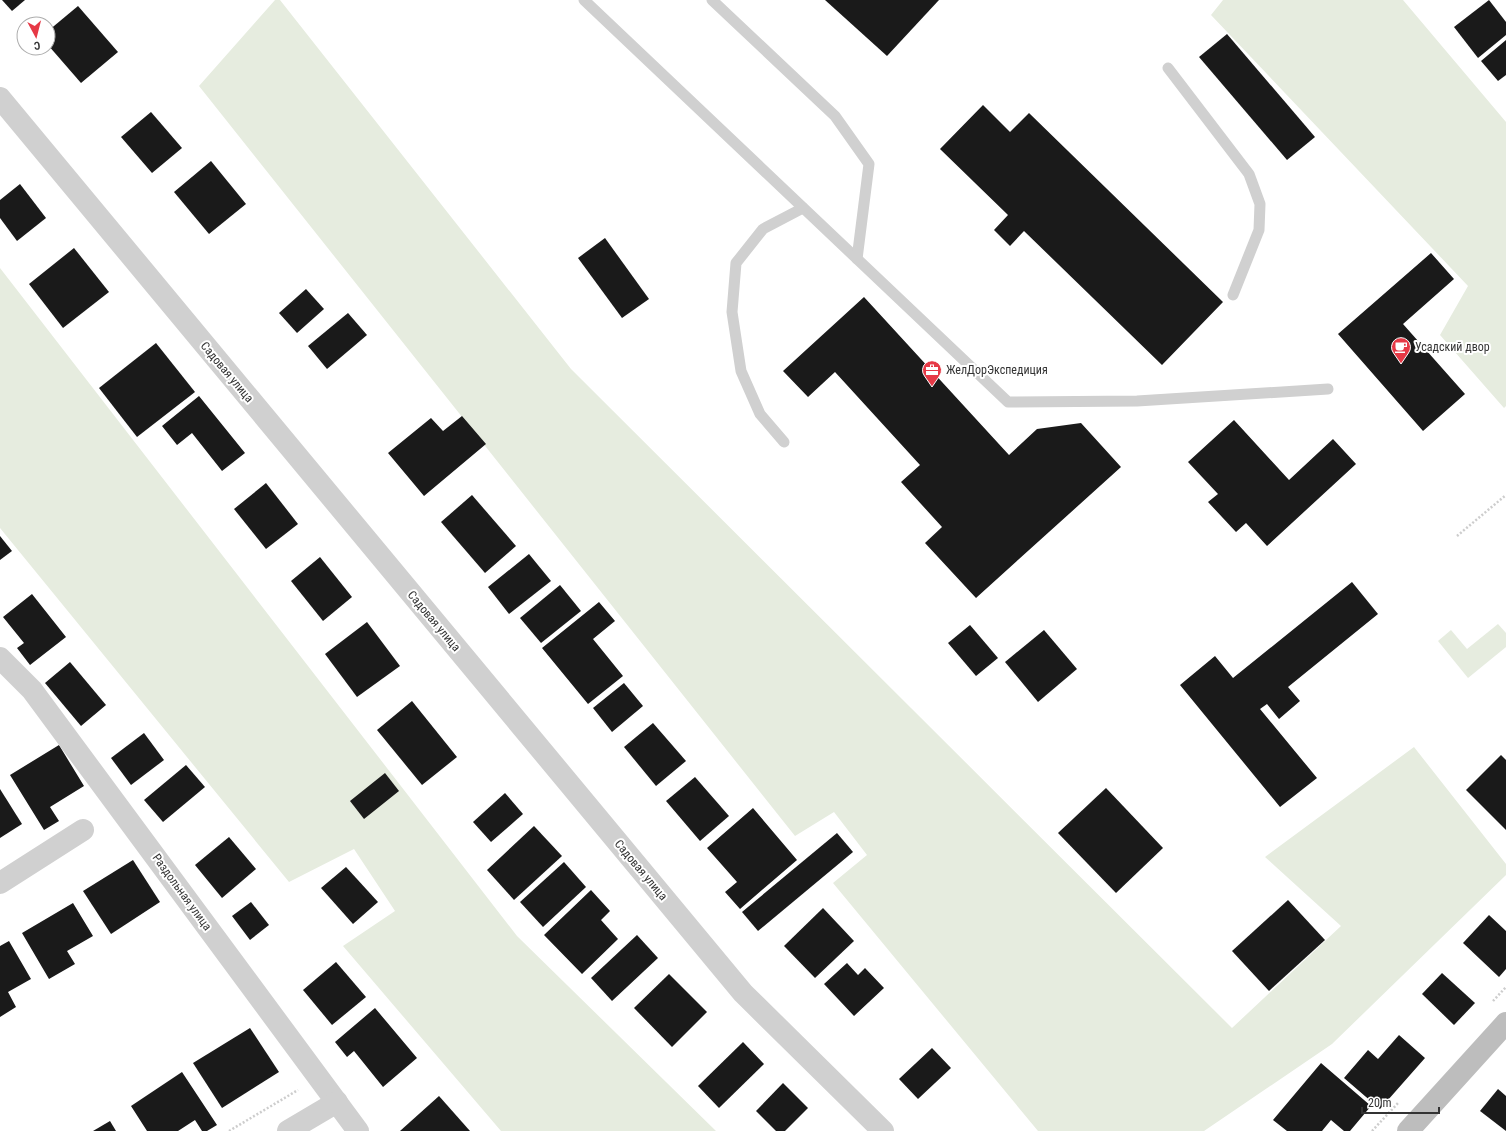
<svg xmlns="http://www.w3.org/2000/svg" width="1506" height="1131" font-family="'Roboto Condensed',sans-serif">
<rect width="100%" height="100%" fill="#fff"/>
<!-- green -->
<g fill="#e6ecdf">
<polygon points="275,0 280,0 571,369 1232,1028 1341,926 1265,857 1414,747 1506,864 1506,875 1332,1044 1204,1131 1038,1131 833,883 867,855 834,812 795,836 199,86"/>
<polygon points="1223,0 1403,0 1506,122 1506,406 1504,408 1440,335 1468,286 1211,15"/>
<polygon points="0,268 517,936 716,1131 501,1131 343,946 395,911 354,849 289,882 0,528"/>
<polygon points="1498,624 1506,633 1506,647 1468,678 1438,641 1451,630 1467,649"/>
</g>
<!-- building -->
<g fill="#1a1a1a">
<polygon points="2,0 25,0 12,11"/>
<polygon points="825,0 939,0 887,56"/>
<polygon points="1489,0 1506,22 1506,35 1478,58 1454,27"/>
<polygon points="78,6 118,52 81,83 48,45 48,31"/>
<polygon points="1227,34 1315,137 1287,160 1199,57"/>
<polygon points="1506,40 1506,75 1498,81 1481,61"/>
<polygon points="983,105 1010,132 1029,113 1223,302 1162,365 1024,231 1010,246 994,230 1008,215 940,149"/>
<polygon points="151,112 182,148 152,173 121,137"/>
<polygon points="211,161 246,204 209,234 174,192"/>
<polygon points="20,184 46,218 17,241 0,218 0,200"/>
<polygon points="605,238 649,299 622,318 578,258"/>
<polygon points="74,248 109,292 63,328 29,284"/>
<polygon points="1431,253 1454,279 1403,324 1465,394 1423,431 1338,334"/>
<polygon points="306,289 324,309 297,333 279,313"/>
<polygon points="864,297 1009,455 1037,429 1081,423 1121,467 976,598 925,543 942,527 901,482 920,465 835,372 808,397 783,371"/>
<polygon points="348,313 367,335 327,369 308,346"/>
<polygon points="156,343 195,392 137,437 99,388"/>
<polygon points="199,396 245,453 222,471 192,433 177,445 162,426"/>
<polygon points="462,416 486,444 424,496 388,453 431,418 443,431"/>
<polygon points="1234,420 1289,480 1333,439 1356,464 1267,546 1246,523 1236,532 1208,502 1218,494 1188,462"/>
<polygon points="266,483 298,524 266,549 234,509"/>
<polygon points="472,495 516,546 485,573 441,522"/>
<polygon points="0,536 12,551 0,560"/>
<polygon points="529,554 551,581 509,614 488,587"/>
<polygon points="320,557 352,597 323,621 291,581"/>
<polygon points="1352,582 1378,614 1288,687 1300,701 1279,719 1267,704 1260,709 1317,778 1280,807 1180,685 1215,656 1233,678"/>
<polygon points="560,585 581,611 541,643 520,618"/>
<polygon points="32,594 66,637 30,665 17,648 24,643 3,617"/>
<polygon points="599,602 615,621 593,639 623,676 588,704 542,648"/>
<polygon points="367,622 400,666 357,697 325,654"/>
<polygon points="970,625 998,658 976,676 948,643"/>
<polygon points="1044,630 1077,669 1038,702 1005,662"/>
<polygon points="70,662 106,705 81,726 45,683"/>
<polygon points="624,683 643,706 612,732 593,708"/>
<polygon points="412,701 457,757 422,785 377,730"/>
<polygon points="653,723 686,761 656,786 624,747"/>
<polygon points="144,733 164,760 131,785 111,758"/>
<polygon points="59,745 84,786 50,807 59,821 44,830 10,775"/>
<polygon points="1501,755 1506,760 1506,830 1466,790"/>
<polygon points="186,765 205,787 163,822 144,800"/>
<polygon points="385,773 399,791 364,819 350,801"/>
<polygon points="695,777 729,816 700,841 666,801"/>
<polygon points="1106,788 1163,848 1116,893 1058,833"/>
<polygon points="0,789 22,824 0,838"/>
<polygon points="505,793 523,814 491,842 473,822"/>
<polygon points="753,808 797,860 740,909 725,892 737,882 707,848"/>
<polygon points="534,826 562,856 514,900 487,870"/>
<polygon points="837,833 853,852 758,931 742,912"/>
<polygon points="229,837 256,869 222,898 195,865"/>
<polygon points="133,860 160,902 111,934 83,891"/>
<polygon points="564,862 586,887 543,927 520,902"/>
<polygon points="346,867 378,902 353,924 321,888"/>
<polygon points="591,890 610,911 601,920 618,939 582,974 544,935"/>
<polygon points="1288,900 1325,940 1269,991 1232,951"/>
<polygon points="251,902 269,925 250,940 232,916"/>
<polygon points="73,903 93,936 67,951 75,964 49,979 22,933"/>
<polygon points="823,908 854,941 815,978 784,946"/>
<polygon points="1489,915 1506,931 1506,969 1499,977 1463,943"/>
<polygon points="637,935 658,958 612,1001 591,978"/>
<polygon points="9,941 31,979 8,992 16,1007 0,1017 0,946"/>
<polygon points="336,962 366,997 332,1025 303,990"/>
<polygon points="847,963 858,975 865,968 884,988 854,1016 824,984"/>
<polygon points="1442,973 1475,1003 1454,1025 1422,994"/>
<polygon points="669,974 707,1012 672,1047 634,1008"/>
<polygon points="375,1008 417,1058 383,1087 354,1051 347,1057 335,1042"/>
<polygon points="250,1028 279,1072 222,1108 193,1063"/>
<polygon points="1399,1035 1425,1058 1380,1109 1344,1078 1368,1050 1378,1059"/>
<polygon points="743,1042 764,1064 719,1108 698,1086"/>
<polygon points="932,1048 951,1068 918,1099 899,1079"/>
<polygon points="1321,1063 1371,1106 1350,1131 1344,1131 1331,1120 1322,1131 1287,1131 1273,1120"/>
<polygon points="182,1072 217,1125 207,1131 202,1131 195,1120 178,1131 147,1131 131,1106"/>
<polygon points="783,1083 808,1108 785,1131 776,1131 756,1111"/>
<polygon points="1498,1089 1506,1096 1506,1131 1480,1111"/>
<polygon points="439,1096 470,1131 400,1131"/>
<polygon points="110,1121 116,1131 93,1131"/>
</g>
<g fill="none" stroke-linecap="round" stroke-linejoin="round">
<!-- path -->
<g stroke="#cdcdcd" stroke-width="2.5" stroke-dasharray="2 2" stroke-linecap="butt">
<polyline points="1457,536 1506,495"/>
<polyline points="1493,1001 1506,987"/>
<polyline points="229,1131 298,1090"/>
<polyline points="1372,1131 1399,1102"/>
</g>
<!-- lane -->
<g stroke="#d0d0d0" stroke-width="11">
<polyline points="584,0 1008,402 1137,401 1328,389"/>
<polyline points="712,0 835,116 869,164 857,259"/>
<polyline points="1168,68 1249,174 1260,204 1259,230 1233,295"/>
<polyline points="784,442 760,414 741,371 732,312 736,263 763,229 803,208"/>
</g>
<!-- street -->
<g stroke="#d0d0d0" stroke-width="22">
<polyline points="0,98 743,993 883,1131"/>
<polyline points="0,658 32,690 358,1131"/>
<polyline points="0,883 83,830"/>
<polyline points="288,1131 337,1102"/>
</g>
<!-- secondary -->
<polyline stroke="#bdbdbd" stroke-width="22" points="1408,1131 1506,1023"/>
</g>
<!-- icons -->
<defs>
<symbol id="cafe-pin" viewBox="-11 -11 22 30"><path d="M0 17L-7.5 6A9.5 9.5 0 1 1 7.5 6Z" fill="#e63946" stroke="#fff"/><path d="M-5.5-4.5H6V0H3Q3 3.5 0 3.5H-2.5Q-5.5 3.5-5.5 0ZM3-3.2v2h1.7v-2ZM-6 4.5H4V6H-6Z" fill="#fff"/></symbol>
<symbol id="office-pin" viewBox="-11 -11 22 30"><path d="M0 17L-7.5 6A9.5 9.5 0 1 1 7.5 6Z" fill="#e63946" stroke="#fff"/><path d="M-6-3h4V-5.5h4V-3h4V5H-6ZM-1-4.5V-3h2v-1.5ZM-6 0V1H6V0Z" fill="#fff"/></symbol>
</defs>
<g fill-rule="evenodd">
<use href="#cafe-pin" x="1390" y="336" width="22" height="30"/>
<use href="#office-pin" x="921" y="359" width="22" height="30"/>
</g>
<g text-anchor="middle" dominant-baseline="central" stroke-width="4" stroke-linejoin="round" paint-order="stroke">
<!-- poi labels -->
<g font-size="12" fill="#333" stroke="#fff" text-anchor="start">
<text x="1415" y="347">Усадский двор</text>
<text x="946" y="370">ЖелДорЭкспедиция</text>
</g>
<!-- street labels -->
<g font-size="12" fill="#333" stroke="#fff">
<text transform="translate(227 372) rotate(50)">Садовая улица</text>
<text transform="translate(434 621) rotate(50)">Садовая улица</text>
<text transform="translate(641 870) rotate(50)">Садовая улица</text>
<text transform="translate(182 892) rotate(54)">Раздольная улица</text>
</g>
</g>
<!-- north arrow -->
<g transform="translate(36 36) rotate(173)"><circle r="19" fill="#ffffff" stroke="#adadad"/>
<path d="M0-3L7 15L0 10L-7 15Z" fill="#e63946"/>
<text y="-6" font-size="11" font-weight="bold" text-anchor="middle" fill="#333333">С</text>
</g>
<!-- scale -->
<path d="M1362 1107v6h77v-6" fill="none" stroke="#333333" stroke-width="2"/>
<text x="1368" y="1107" font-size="12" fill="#333333" stroke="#ffffff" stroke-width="3" paint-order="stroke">20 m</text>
</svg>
